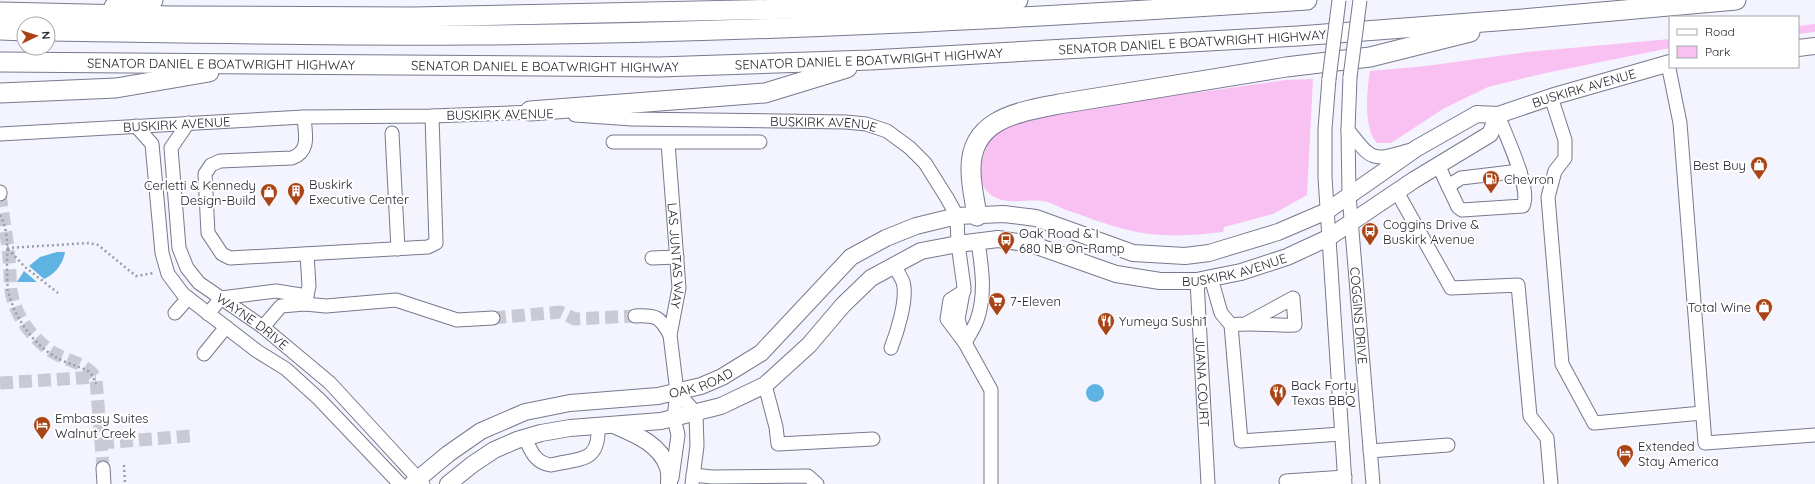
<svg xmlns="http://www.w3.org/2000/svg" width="1815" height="484" font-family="Quicksand,sans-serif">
<rect width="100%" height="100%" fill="#f3f4fd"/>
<!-- green -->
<g fill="#f9c0f2">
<polygon points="1815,24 1815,32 1798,34 1798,26"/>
<path d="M1670,39V48L1546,73L1488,87L1443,109L1391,143H1377C1363,129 1367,90 1370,71L1426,66L1527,52Z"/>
<path d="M1313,79L1307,195L1273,214L1224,227L1223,232C1190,236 1156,238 1124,229C1104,224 1085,216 1066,210C1059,207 1050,202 1043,201C1026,199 1005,206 990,194C981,187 979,176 981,166C983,158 985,145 992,138C1008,120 1037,116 1059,112L1286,80Z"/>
</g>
<!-- water -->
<g fill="#5eb3e2">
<path d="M57,252H65C63,264 55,274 44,279L29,266L40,257Z"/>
<polygon points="24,271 37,282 17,282"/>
<circle cx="1095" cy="393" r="9"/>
</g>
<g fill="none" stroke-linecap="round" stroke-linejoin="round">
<!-- minor-tunnel -->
<g stroke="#c9cad3" stroke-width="13" stroke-dasharray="13 6" stroke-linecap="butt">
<path d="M0,194C3,216 7,237 9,258C10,269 10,280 11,291C15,315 30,335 48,349C63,361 88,362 96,379L103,468"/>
<polyline points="493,318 560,312 575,319 635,316"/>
<polyline points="0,383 96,377"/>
<polyline points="101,443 191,436"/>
</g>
<defs>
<g id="minor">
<polyline points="1668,64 1680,123 1705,443 1815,435"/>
<path id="s1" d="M1350,77L1348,130L1349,195L1373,484"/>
<polyline points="1329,79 1325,129 1325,177 1345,484"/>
<polyline points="1551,97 1565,140 1565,158 1555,171 1548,197 1562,364 1594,423 1702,413"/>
<path id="s2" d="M575,115L632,119L846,122L866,124L887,131L910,148L925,163L947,198L957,216L958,244L964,287L958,319L965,343C969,335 974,328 977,320C986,295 982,268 978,242"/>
<path d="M304,117C305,133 311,151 292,158L220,161L211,165L205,174L208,233L222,254L230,258L428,247L436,243L432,116"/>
<path id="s3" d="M188,123L171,148L179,248L187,268L199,283L263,327L330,383L423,484"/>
<polyline points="136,126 152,144 162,253 168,274 183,294 257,351 286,369 319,399 400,484"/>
<path d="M1348,130C1373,162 1372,161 1411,150"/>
<polyline points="392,133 398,249"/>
<path id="s4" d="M0,134L304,117L432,116L537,112"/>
<polyline points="613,142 760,142"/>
<path id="s5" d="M668,143L679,288L670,335L677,392L674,418L678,435L672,478"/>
<path d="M1439,167L1458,207L1462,210L1523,206C1532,189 1505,134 1498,115"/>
<polyline points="1448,186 1461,178 1520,171"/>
<polyline points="0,192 0,194"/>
<polyline points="1397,192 1451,288 1518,285 1530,416 1547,438 1551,484"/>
<polyline points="652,258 677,257"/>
<polyline points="1211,278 1221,313 1231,325 1241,441 1341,434"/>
<path id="s6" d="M1197,281L1208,484"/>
<polyline points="964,291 950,300 947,319 965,343 991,390 991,484"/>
<polyline points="305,304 309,286 307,254"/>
<polyline points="175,313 188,298"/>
<polyline points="208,314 221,298 276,291 307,296"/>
<path d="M635,316C657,315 660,317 670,335"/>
<path d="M1231,325C1252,322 1273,326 1295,325L1293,298L1247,323"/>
<polyline points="263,327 281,306 305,304 326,306 396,300 457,320 493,318"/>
<path d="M891,348C897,333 908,298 903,282C901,277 897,271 894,265"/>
<polyline points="204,354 226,327"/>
<polyline points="765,385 776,427 778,444 873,439"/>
<polyline points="677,392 696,413 697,446 692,484"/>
<path d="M525,438C531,451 535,463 551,465C580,458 600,463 598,426"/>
<polyline points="1370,451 1448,445"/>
<polyline points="103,468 104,484"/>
<polyline points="693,475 712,477 808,476 817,484"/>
<polyline points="1286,481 1345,477"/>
</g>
<g id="major">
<polyline points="1798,48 1815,46"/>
<path d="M616,426C637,435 661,445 668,468C670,473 669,479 669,484"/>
<path id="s7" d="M412,484L448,454L481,431L525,412L570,403L658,396L701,386L722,377L761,353L851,257L886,238L916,226L957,216L1004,214L1036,218L1133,253L1185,256L1209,253L1278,232L1327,211L1417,148L1477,114L1498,115L1551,97L1670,63"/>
<path id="s8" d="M448,484L473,464L494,450L517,440L541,433L570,428L661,421L721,406L765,385L809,345L843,305L871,278L921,251L958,244L998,239L1031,244L1116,274L1160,281H1197L1211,278L1241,272L1287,257L1328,238L1414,180L1490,134L1498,115"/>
</g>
<g id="highway">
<polyline points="114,7 153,0"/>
<polyline points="0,12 172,16 414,17 887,7 1018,0"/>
<polyline points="0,30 24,31"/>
<path d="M48,31C189,33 331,36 472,35C751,33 1029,18 1307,0"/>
<path id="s9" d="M0,62L659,67L870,60L1298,36L1523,19L1736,0"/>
<polyline points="0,93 116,88 209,72"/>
<polyline points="530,111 765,93 847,68"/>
<path d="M977,216C975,201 971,186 971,170C970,118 1020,112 1059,104L1286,67L1370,57L1470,32"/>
</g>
</defs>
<!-- minor casing -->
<use href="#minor" stroke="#77798e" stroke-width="15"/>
<!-- major casing -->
<use href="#major" stroke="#77798e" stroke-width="18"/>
<!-- highway casing -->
<use href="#highway" stroke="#77798e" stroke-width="21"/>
<!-- path -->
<g stroke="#9b9ca4" stroke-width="2.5" stroke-dasharray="2 3" stroke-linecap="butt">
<path d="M0,215C9,231 7,248 7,266C7,273 7,282 8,290C13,315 32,343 54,356C64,363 77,365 88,371L92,375L96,384"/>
<polyline points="7,248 89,243 98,245 136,276 154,273"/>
<polyline points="8,249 25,267 58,293"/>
<polyline points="124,465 125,484"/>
</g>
<!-- minor -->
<use href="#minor" stroke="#fff" stroke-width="13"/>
<!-- major -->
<use href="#major" stroke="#fff" stroke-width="16"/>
<!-- highway -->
<use href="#highway" stroke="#fff" stroke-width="19"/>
<defs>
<g id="minor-bridge">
<polyline points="1350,77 1360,0"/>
<polyline points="1329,79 1339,0"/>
</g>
</defs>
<!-- minor-bridge casing -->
<use href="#minor-bridge" stroke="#77798e" stroke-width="15" stroke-linecap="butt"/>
<!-- minor-bridge -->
<use href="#minor-bridge" stroke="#fff" stroke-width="13"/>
</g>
<!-- icons -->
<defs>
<symbol id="shop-pin" viewBox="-11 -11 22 30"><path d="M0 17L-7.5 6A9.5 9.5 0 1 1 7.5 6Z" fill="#a94417" stroke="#fff"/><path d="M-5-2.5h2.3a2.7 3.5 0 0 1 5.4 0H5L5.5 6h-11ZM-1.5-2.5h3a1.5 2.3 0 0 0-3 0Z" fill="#fff"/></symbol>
<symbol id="fuel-pin" viewBox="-11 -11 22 30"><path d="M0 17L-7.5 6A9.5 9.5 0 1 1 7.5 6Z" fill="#a94417" stroke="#fff"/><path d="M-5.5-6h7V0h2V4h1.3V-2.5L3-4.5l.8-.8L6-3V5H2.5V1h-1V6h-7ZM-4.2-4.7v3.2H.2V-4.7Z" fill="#fff"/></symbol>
<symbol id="building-pin" viewBox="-11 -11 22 30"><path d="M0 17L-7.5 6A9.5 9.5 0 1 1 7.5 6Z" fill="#a94417" stroke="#fff"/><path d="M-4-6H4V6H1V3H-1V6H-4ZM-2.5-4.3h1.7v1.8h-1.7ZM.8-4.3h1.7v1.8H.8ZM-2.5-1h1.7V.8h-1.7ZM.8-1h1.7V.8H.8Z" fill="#fff"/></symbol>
<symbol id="bus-pin" viewBox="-11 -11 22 30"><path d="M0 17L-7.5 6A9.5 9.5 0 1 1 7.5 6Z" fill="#a94417" stroke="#fff"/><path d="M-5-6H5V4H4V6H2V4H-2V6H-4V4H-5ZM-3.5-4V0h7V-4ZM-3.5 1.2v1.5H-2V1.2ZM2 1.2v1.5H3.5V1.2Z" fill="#fff"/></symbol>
<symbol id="supermarket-pin" viewBox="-11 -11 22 30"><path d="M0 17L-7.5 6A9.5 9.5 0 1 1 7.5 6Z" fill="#a94417" stroke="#fff"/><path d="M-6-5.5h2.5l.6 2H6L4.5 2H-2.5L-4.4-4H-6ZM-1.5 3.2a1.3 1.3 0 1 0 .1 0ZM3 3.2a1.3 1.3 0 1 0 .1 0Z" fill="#fff"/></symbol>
<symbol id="restaurant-pin" viewBox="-11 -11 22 30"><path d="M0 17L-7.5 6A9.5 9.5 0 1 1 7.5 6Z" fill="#a94417" stroke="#fff"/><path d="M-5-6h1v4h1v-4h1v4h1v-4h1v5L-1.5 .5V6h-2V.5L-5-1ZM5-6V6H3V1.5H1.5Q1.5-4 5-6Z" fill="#fff"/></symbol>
<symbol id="hotel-pin" viewBox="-11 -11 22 30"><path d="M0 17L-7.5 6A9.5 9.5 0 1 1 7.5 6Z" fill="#a94417" stroke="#fff"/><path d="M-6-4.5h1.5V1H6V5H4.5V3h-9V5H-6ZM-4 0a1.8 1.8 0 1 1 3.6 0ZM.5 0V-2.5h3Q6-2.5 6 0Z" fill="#fff"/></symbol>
</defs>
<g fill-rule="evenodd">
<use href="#shop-pin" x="1749" y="155" width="20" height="27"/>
<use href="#fuel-pin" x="1481" y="169" width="20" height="27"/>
<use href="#building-pin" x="286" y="181" width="20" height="27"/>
<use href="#shop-pin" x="259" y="182" width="20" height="27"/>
<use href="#bus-pin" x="1360" y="221" width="20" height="27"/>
<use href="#bus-pin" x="996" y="230" width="20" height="27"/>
<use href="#supermarket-pin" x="987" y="291" width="20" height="27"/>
<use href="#shop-pin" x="1754" y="297" width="20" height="27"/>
<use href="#restaurant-pin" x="1096" y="311" width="20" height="27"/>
<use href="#restaurant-pin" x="1268" y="382" width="20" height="27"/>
<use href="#hotel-pin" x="32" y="415" width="20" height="27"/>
<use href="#hotel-pin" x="1615" y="443" width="20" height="27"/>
</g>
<g text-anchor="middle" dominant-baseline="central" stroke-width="4" stroke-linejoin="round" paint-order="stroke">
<!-- street labels -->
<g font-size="13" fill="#23242c" stroke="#fff">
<text stroke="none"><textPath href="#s9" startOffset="1193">SENATOR DANIEL E BOATWRIGHT HIGHWAY</textPath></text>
<text stroke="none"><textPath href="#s9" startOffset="869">SENATOR DANIEL E BOATWRIGHT HIGHWAY</textPath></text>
<text stroke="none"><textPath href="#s9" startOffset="221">SENATOR DANIEL E BOATWRIGHT HIGHWAY</textPath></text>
<text stroke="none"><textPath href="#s9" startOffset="545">SENATOR DANIEL E BOATWRIGHT HIGHWAY</textPath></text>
<text stroke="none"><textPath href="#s7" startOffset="1302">BUSKIRK AVENUE</textPath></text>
<text transform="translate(500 114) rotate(-1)">BUSKIRK AVENUE</text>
<text stroke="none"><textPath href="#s4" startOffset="177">BUSKIRK AVENUE</textPath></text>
<text stroke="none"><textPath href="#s2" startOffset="249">BUSKIRK AVENUE</textPath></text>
<text stroke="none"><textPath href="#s5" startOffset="113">LAS JUNTAS WAY</textPath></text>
<text stroke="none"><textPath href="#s8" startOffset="868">BUSKIRK AVENUE</textPath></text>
<text stroke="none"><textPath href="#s1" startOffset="239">COGGINS DRIVE</textPath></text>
<text stroke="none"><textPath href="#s3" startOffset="237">WAYNE DRIVE</textPath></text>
<text stroke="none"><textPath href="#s7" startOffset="314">OAK ROAD</textPath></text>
<text stroke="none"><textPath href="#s6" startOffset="101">JUANA COURT</textPath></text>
</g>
<!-- poi labels -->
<g font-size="13" fill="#23242c" stroke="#fff" text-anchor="start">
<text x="1746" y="165" text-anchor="end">Best Buy</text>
<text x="1504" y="179">Chevron</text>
<text x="309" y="184">Buskirk<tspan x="309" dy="15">Executive Center</tspan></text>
<text x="256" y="185" text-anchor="end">Cerletti &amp; Kennedy<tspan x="256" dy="15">Design-Build</tspan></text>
<text x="1383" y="224">Coggins Drive &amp;<tspan x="1383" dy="15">Buskirk Avenue</tspan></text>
<text x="1019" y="233">Oak Road &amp; I<tspan x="1019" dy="15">680 NB On-Ramp</tspan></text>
<text x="1010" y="301">7-Eleven</text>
<text x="1751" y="307" text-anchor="end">Total Wine</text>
<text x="1119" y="321">Yumeya Sushi1</text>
<text x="1291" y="385">Back Forty<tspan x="1291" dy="15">Texas BBQ</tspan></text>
<text x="55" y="418">Embassy Suites<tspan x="55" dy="15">Walnut Creek</tspan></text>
<text x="1638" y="446">Extended<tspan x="1638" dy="15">Stay America</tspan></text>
</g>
</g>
<!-- legend -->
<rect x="1669" y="16" width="130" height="52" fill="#ffffff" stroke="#a7a7ab"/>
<rect x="1677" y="29" width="20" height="6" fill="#ffffff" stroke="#a7a7ab"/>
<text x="1705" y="36" font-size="12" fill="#23242c">Road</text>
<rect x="1677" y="46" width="20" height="12" fill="#f9c0f2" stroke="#a7a7ab"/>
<text x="1705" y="56" font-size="12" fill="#23242c">Park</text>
<!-- north arrow -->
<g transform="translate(36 36) rotate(86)"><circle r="19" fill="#ffffff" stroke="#a7a7ab"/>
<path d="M0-3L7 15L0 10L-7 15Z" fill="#a94417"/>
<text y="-6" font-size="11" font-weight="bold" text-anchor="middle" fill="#23242c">N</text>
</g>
</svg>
